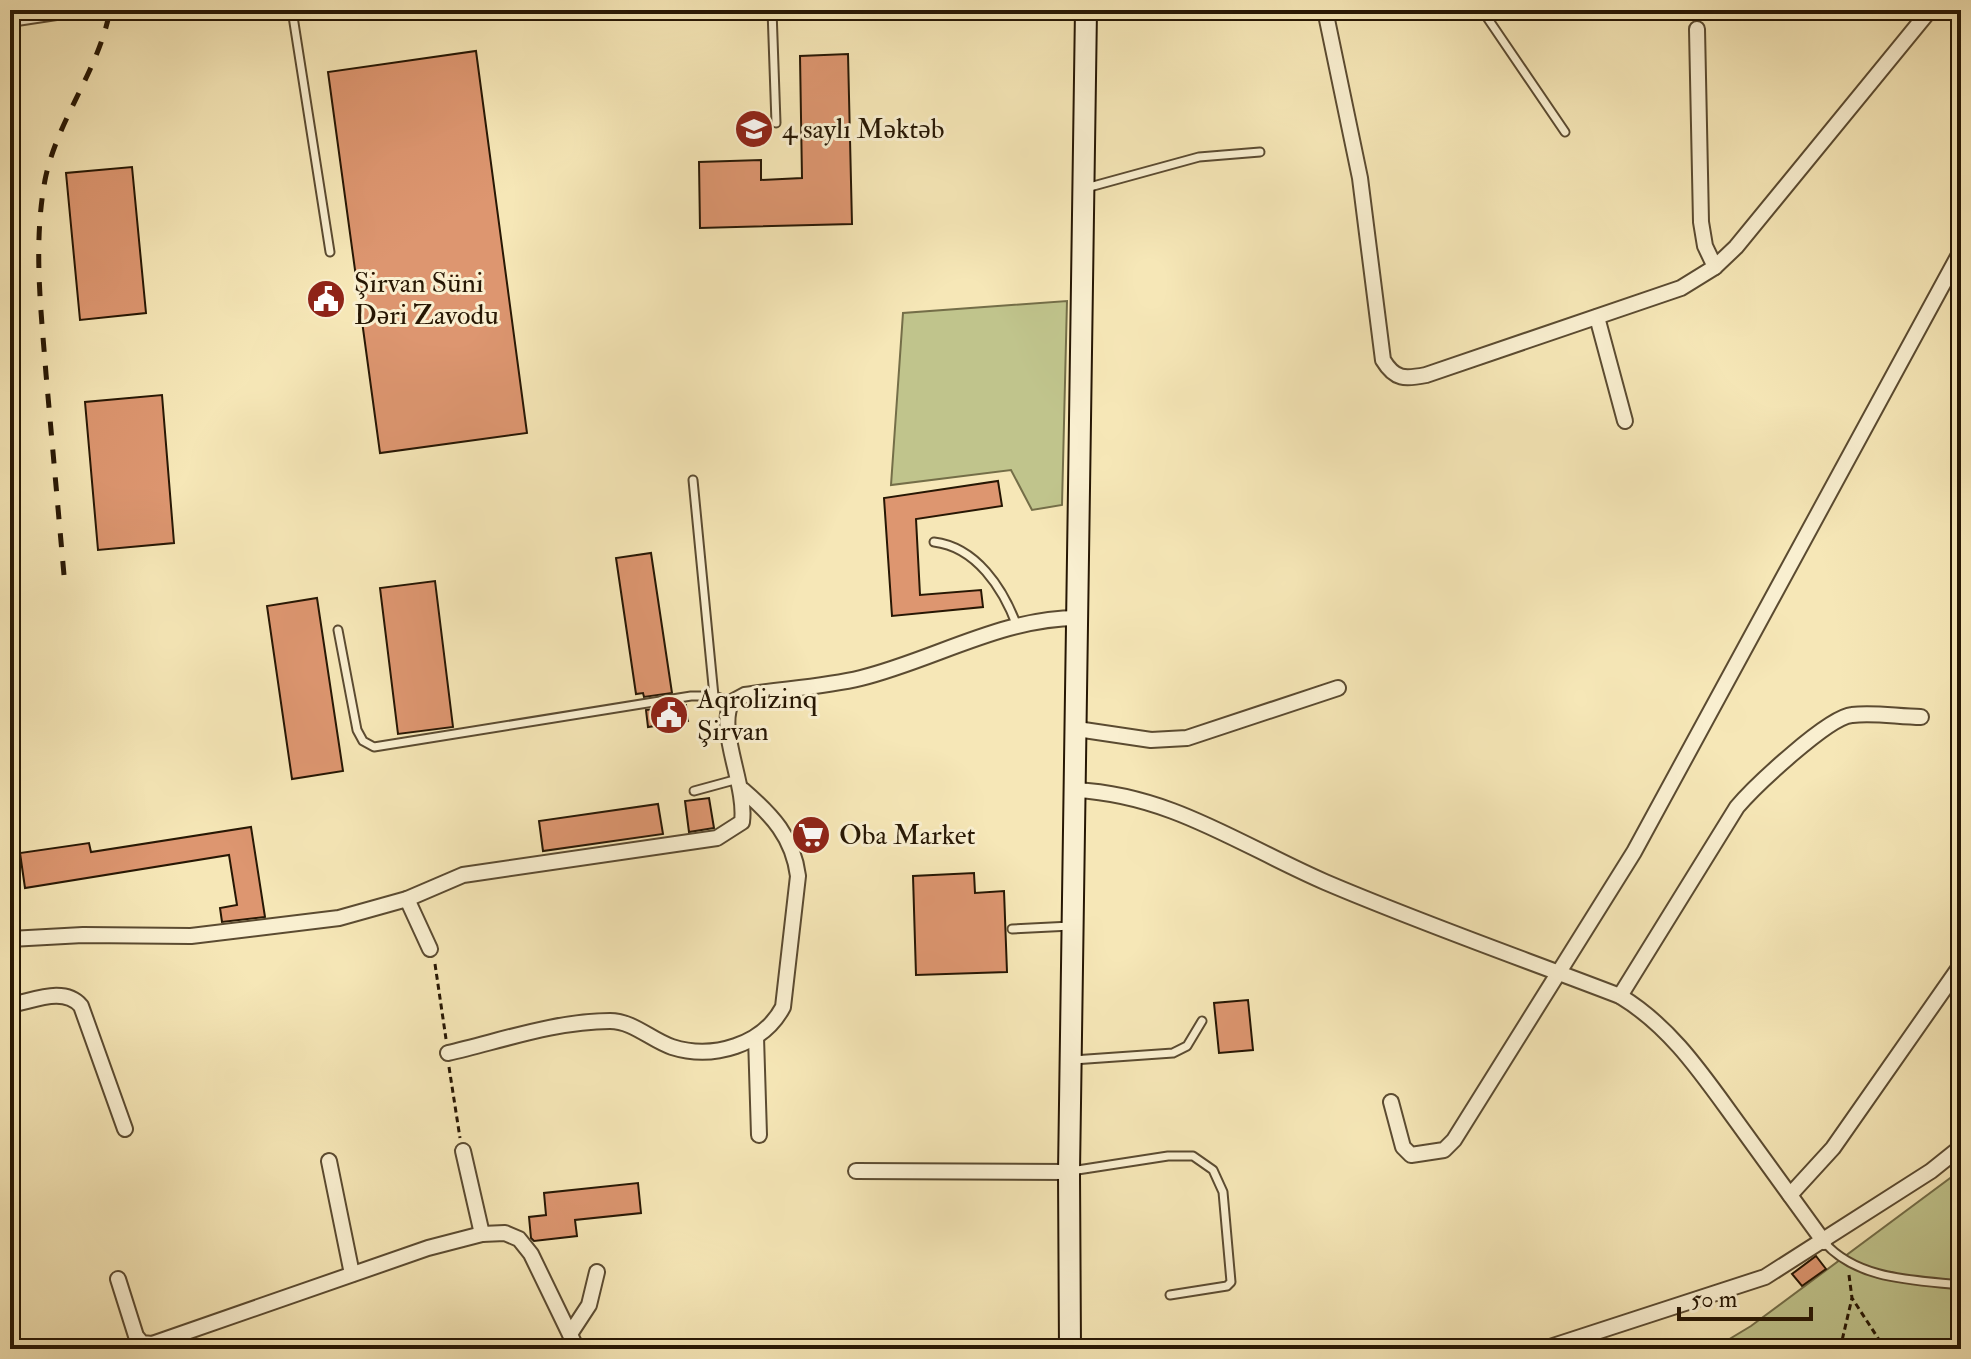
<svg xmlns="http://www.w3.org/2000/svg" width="1971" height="1359" font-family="'IM FELL Double Pica',serif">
<rect width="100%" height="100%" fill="#f6e7b7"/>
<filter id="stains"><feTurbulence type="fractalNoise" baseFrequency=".0025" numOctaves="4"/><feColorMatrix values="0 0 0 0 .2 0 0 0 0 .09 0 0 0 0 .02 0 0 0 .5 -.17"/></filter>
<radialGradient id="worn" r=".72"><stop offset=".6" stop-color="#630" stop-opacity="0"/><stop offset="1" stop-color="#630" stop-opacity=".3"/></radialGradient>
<!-- green -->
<g fill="#c0c48c" stroke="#746e48" stroke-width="2">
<polygon points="1067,301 1062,505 1032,510 1011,470 891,485 903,313"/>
<polygon points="1961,1170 1961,1349 1713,1349 1751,1326"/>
</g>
<!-- building -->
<g fill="#dd9670" stroke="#271704" stroke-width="2">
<polygon points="476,51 527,433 380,453 328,72"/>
<polygon points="848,54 852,224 700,228 699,162 761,160 761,180 802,178 800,56"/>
<polygon points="132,167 146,313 80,320 66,173"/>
<polygon points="162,395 174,543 98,550 85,402"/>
<polygon points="998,481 1002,506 916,519 920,595 981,590 983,607 892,616 884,498"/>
<polygon points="651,553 672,693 644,697 643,693 636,694 616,558"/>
<polygon points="435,581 453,727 398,734 380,588"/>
<polygon points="317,598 343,771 292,779 267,606"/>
<polygon points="686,705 688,721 648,727 646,710"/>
<polygon points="709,798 714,828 689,832 685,801"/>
<polygon points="658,804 663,834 543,851 539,821"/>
<polygon points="251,827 265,917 222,922 220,908 237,905 229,855 25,888 20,853 89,843 91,852"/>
<polygon points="974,873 975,893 1004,891 1007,972 916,975 913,876"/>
<polygon points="1248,1000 1253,1050 1219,1053 1214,1003"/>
<polygon points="638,1183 641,1213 575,1220 577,1236 534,1241 531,1238 529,1217 546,1215 544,1193"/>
<polygon points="1816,1256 1826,1269 1802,1286 1792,1274"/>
</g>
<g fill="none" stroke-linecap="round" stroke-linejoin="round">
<defs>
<g id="service">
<polyline points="292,10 330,252"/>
<polyline points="772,10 776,123"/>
<polyline points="1482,10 1565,132"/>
<polyline points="1086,188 1199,157 1260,152"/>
<polyline points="693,480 714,696"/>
<path d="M934,542C976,547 1003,588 1017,626"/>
<polyline points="338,630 357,730 363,741 374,747 691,696 714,696 732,702"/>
<polyline points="694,791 738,779"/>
<polyline points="1012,929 1071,926"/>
<polyline points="1073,1060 1173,1053 1187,1046 1202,1021"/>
<polyline points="1071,1171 1168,1156 1193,1156 1213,1170 1223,1192 1231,1282 1227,1286 1170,1295"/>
<path d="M1824,1242C1857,1280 1915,1280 1961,1285"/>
</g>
<g id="minor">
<path d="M1325,10L1360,178L1383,360C1395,380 1405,379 1426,375L1681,288L1715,267L1736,247L1930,10"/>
<polyline points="10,19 69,10"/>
<polyline points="1697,29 1701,222 1705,246 1715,267"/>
<polyline points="1597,317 1625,421"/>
<polyline points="1077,729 1151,740 1187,738 1338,688"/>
<path d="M1076,790C1171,795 1240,845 1325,882C1421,923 1521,958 1620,996C1671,1027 1702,1074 1737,1122C1766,1162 1795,1202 1824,1242"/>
<polyline points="407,899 430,949"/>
<path d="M10,939L83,935L191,936L339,918L407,899L463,875L717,838L742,822C747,785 716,729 732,702L745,695C783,689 824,687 861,678C934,660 1003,617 1080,618"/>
<path d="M1620,996L1737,807C1754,787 1828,717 1852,715C1874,712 1899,717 1921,717"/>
<path d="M10,1005C33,1001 64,986 81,1006L125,1129"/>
<polyline points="756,1037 759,1135"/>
<path d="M448,1053C500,1041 556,1021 610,1021C633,1021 651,1040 672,1047C713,1060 763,1045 783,1007L798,876C793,837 772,815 743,790"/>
<polyline points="1391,1102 1403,1147 1411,1155 1444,1150 1454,1140 1634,852 1961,251"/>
<polyline points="463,1151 482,1234"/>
<polyline points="329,1161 352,1274"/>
<polyline points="856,1171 1069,1172"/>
<polyline points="1790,1195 1833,1148 1961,965"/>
<polyline points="118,1279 136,1336 142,1343 152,1344 428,1248 482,1234 505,1233 519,1239 531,1254 577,1349"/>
<polyline points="570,1334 589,1305 597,1272"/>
<polyline points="1550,1347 1765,1277 1931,1171 1961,1147"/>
</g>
<polyline id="secondary" points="1070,1349 1069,1172 1086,10"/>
</defs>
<!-- service casing -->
<use href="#service" stroke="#5b4b31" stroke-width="11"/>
<!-- minor casing -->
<use href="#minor" stroke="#5b4b31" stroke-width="18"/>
<!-- secondary casing -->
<use href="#secondary" stroke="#271704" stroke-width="24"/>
<!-- path -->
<g stroke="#271704" stroke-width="3" stroke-dasharray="6 4" stroke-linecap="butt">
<polyline points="435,964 446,1039"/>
<polyline points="449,1067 460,1138"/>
<polyline points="1849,1275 1852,1298 1885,1349"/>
<polyline points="1840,1349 1852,1298"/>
</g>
<!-- service -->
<use href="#service" stroke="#f9efd0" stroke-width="7"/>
<!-- minor -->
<use href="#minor" stroke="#f9efd0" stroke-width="14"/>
<!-- secondary -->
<use href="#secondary" stroke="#f9efd0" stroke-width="20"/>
<!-- rail -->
<path stroke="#271704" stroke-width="5" stroke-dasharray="14 14" stroke-linecap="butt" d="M64,575C58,508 52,441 46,374C41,309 33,245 45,180C57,120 99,70 110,10"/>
</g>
<!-- icons -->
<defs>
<symbol id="school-disc" viewBox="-11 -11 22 22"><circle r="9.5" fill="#8f2418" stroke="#f9efd0"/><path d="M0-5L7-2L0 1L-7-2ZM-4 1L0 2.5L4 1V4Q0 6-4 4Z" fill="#fff"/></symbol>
<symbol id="civic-disc" viewBox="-11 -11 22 22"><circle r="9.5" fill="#8f2418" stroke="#f9efd0"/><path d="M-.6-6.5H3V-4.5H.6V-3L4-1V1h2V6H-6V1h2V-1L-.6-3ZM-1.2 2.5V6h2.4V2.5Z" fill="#fff"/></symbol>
<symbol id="supermarket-disc" viewBox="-11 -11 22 22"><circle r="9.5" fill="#8f2418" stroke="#f9efd0"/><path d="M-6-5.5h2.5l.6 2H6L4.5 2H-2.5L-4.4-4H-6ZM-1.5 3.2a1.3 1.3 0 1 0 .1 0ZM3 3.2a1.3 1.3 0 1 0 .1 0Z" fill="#fff"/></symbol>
</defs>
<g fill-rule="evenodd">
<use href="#school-disc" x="732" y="107" width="44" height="44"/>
<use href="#civic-disc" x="304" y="277" width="44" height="44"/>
<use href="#civic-disc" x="647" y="693" width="44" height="44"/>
<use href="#supermarket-disc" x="789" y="813" width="44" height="44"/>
</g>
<g text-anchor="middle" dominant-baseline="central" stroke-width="6" stroke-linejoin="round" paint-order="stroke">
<!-- poi labels -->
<g font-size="28" fill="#271704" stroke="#f9efd0" text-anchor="start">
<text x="782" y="129">4 saylı Məktəb</text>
<text x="354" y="283">Şirvan Süni<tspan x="354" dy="32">Dəri Zavodu</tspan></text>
<text x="697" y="699">Aqrolizinq<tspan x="697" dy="32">Şirvan</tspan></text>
<text x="839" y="835">Oba Market</text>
</g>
</g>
<!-- margin -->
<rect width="1971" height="1359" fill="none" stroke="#f6e7b7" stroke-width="40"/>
<rect x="12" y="12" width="1947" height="1335" fill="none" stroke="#271704" stroke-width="4"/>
<rect x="20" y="20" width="1931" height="1319" fill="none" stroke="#271704" stroke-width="2"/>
<!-- scale -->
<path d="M1679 1307v12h132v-12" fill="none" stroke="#271704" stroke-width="4"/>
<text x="1691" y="1307" font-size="24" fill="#271704" stroke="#f9efd0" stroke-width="6" paint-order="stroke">50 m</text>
<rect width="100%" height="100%" filter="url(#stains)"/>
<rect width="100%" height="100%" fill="url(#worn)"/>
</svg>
